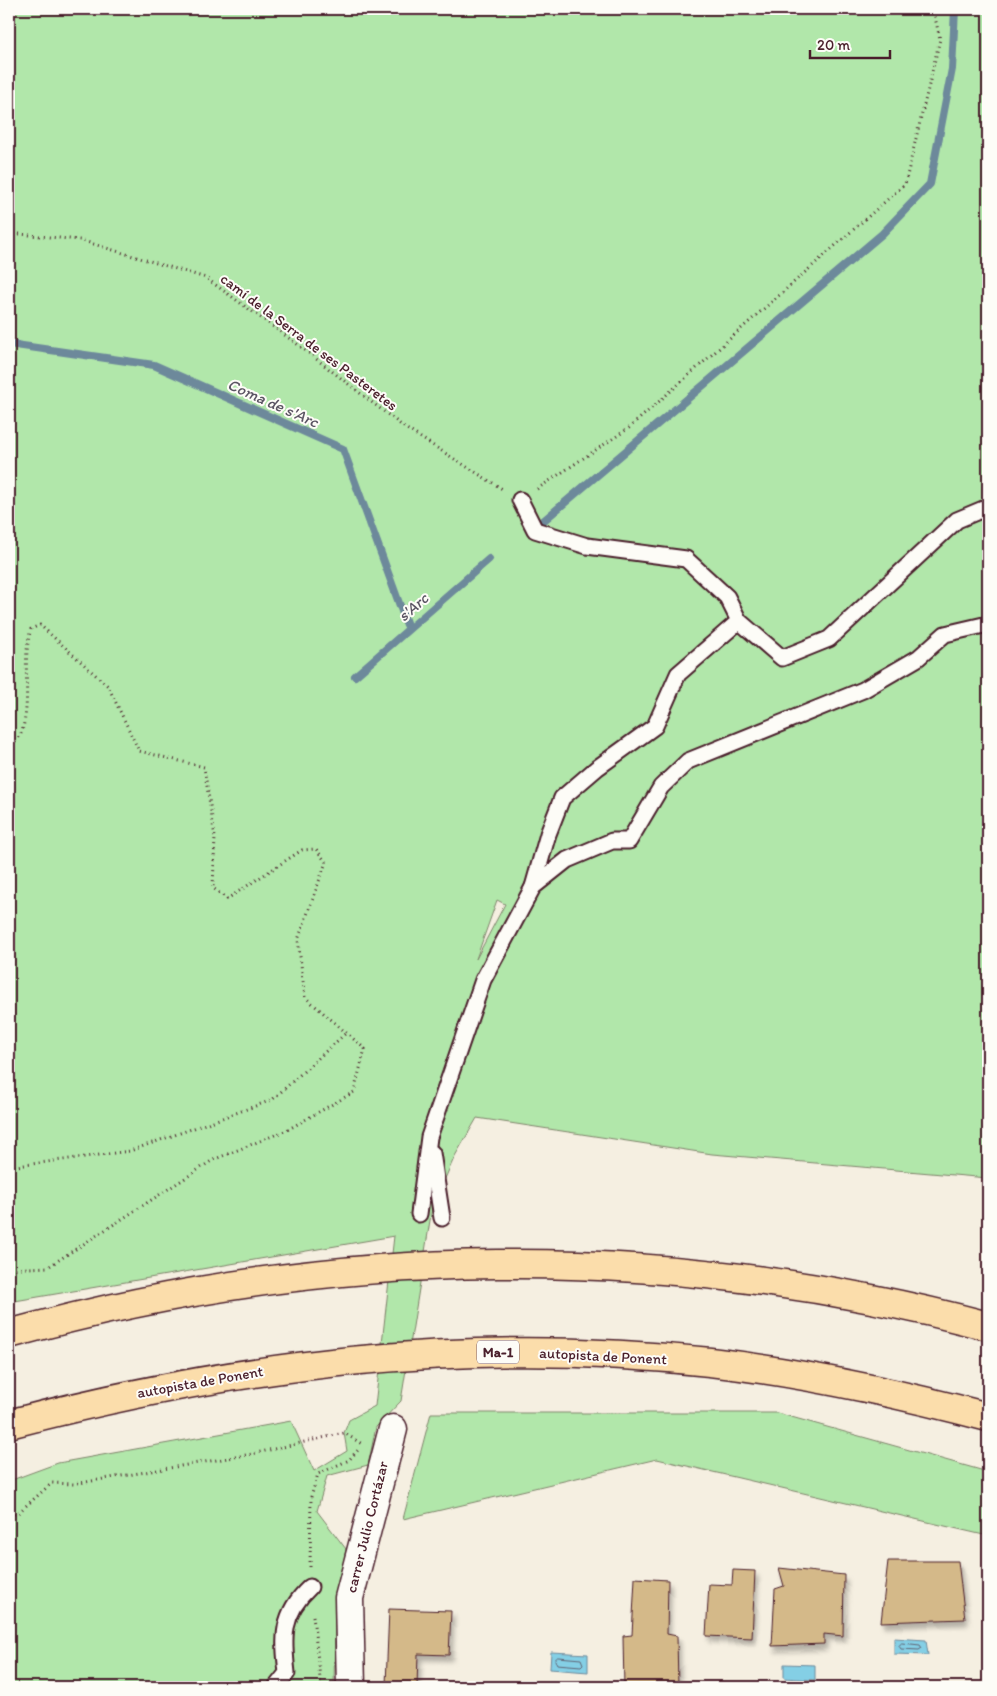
<svg xmlns="http://www.w3.org/2000/svg" width="997" height="1696" font-family="Itim,sans-serif">
<defs>
<filter id="shadow"><feDropShadow dx="3" dy="5.5" stdDeviation="2.5" flood-color="#0004"/></filter>
</defs>
<rect width="100%" height="100%" fill="#f5efe1"/>
<filter id="ink" filterUnits="userSpaceOnUse"><feTurbulence type="fractalNoise" baseFrequency=".02" numOctaves="2"/><feDisplacementMap in="SourceGraphic" scale="10" xChannelSelector="R" yChannelSelector="G"/><feConvolveMatrix kernelMatrix="1 2 1 2 8 2 1 2 1" color-interpolation-filters="sRGB"/></filter>
<g filter="url(#ink)">
<!-- green -->
<g fill="#b1e7aa" stroke="#7e836a" fill-rule="evenodd">
<path d="M9,9H988V1178L712,1154L477,1118L455,1156L432,1208L401,1401L376,1427L368,1465L327,1476L317,1511L346,1549L335,1610L334,1687H9V1481L58,1463L291,1421L314,1471L347,1451L344,1433L349,1420L375,1406L394,1236L9,1302ZM497,900L505,904L476,959Z"/>
<polygon points="431,1413 777,1413 988,1472 988,1536 657,1459 403,1519"/>
</g>
<!-- water -->
<g fill="#84cfe5" stroke="#6d899b">
<polygon points="894,1638 926,1640 928,1655 894,1654"/>
<polygon points="551,1652 588,1654 588,1672 550,1669"/>
<polygon points="784,1664 815,1665 815,1680 784,1678"/>
</g>
<g fill="none" stroke-linecap="round" stroke-linejoin="round">
<!-- shore -->
<g stroke="#616575" stroke-width="1">
<polygon points="902,1643 920,1645 922,1648 919,1650 901,1649 899,1646"/>
<polygon points="558,1657 581,1659 583,1664 581,1666 557,1664 555,1660"/>
</g>
<!-- stream -->
<g stroke="#6d899b" stroke-width="8">
<polyline points="9,344 154,365 343,449 407,625"/>
<polyline points="542,522 882,234 930,184 952,69 955,9"/>
<polyline points="355,676 489,559"/>
</g>
</g>
<!-- building -->
<g fill="#d4b989" stroke="#4a1f2b" filter="url(#shadow)">
<polygon points="888,1561 958,1561 965,1619 881,1622"/>
<polygon points="779,1568 844,1575 843,1636 824,1634 824,1644 772,1646 775,1589 784,1586"/>
<polygon points="733,1570 755,1571 752,1638 706,1636 709,1584 732,1585"/>
<polygon points="635,1578 668,1580 667,1634 677,1636 678,1687 624,1687 623,1636 632,1635"/>
<polygon points="389,1609 451,1611 449,1655 418,1654 417,1686 386,1685"/>
</g>
<g fill="none" stroke-linecap="round" stroke-linejoin="round">
<defs>
<g id="service">
<polyline points="520,500 535,530 587,546 686,559 727,597 739,621 678,674 655,726 597,768 562,798 548,834 533,887"/>
<polyline points="739,621 782,658 829,639 957,520 988,507"/>
<polyline points="432,1153 442,1218"/>
<polyline points="419,1214 429,1137 483,980 533,887 567,860 612,841 629,841 661,787 688,761 863,690 918,658 945,634 988,624"/>
<path d="M276,1687L287,1673C283,1638 281,1614 310,1587"/>
</g>
<polyline id="minor" points="351,1687 349,1598 393,1429"/>
<g id="motorway">
<path d="M9,1334C331,1244 664,1240 988,1326"/>
<path d="M9,1424C240,1363 471,1336 710,1362C804,1373 897,1393 988,1417"/>
</g>
</defs>
<!-- service casing -->
<use href="#service" stroke="#4a1f2b" stroke-width="19"/>
<!-- minor casing -->
<use href="#minor" stroke="#4a1f2b" stroke-width="31"/>
<!-- motorway casing -->
<use href="#motorway" stroke="#4a1f2b" stroke-width="31"/>
<!-- path -->
<g stroke="#4a1f2b" stroke-width="3" stroke-dasharray="1 4" stroke-linecap="butt">
<polyline points="9,233 80,240 206,278 297,344 405,428 504,490"/>
<polyline points="537,489 629,428 905,184 940,39 933,9"/>
<path d="M9,750C13,744 20,737 22,731C32,697 21,662 31,629L40,625L108,686L139,751L204,767L215,837L213,888L227,899L302,850L316,849L326,862L298,940L305,997L365,1049L354,1092L287,1130L213,1160L48,1267L9,1269"/>
<polyline points="9,1167 130,1151 272,1100 346,1033"/>
<polyline points="9,1516 19,1512 52,1483 74,1484 252,1454 344,1433 362,1444"/>
<polyline points="310,1567 311,1497 318,1474 349,1460 358,1450"/>
<polyline points="313,1616 321,1687"/>
</g>
<!-- service -->
<use href="#service" stroke="#fdfcf7" stroke-width="15"/>
<!-- minor -->
<use href="#minor" stroke="#fdfcf7" stroke-width="28"/>
<!-- motorway -->
<use href="#motorway" stroke="#fbddab" stroke-width="28"/>
</g>
</g>
<g text-anchor="middle" dominant-baseline="central" stroke-width="4" stroke-linejoin="round" paint-order="stroke">
<!-- shield labels -->
<rect fill="#fdfcf7" stroke="#806168" stroke-width="1" x="477" y="1340.5" width="42" height="23" rx="4"/>
<g font-size="14" font-weight="bold" fill="#4a1f2b">
<text x="498" y="1352">Ma-1</text>
</g>
<!-- street labels -->
<g font-size="15" fill="#4a1f2b" stroke="#fdfcf7">
<text transform="translate(309 342) rotate(37)">camí de la Serra de ses Pasteretes</text>
<text transform="translate(603 1356) rotate(3)">autopista de Ponent</text>
<text transform="translate(200 1382) rotate(-10)">autopista de Ponent</text>
<text transform="translate(367 1527) rotate(-76)">carrer Julio Cortázar</text>
</g>
<!-- water labels -->
<g font-size="16" font-style="italic" fill="#5b5463" stroke="#fdfcf7">
<text transform="translate(273 403) rotate(24)">Coma de s'Arc</text>
<text transform="translate(413 607) rotate(-41)">s'Arc</text>
</g>
</g>
<!-- margin -->
<rect width="997" height="1696" fill="none" stroke="#fdfcf7" stroke-width="30"/>
<rect x="15" y="15" width="967" height="1666" fill="none" stroke="#4a1f2b" stroke-width="2" filter="url(#ink)"/>
<!-- scale -->
<path d="M810 50v8h80v-8" fill="none" stroke="#4a1f2b" stroke-width="2.5"/>
<text x="817" y="50" font-size="15" fill="#4a1f2b" stroke="#fdfcf7" stroke-width="4" paint-order="stroke">20 m</text>
</svg>
